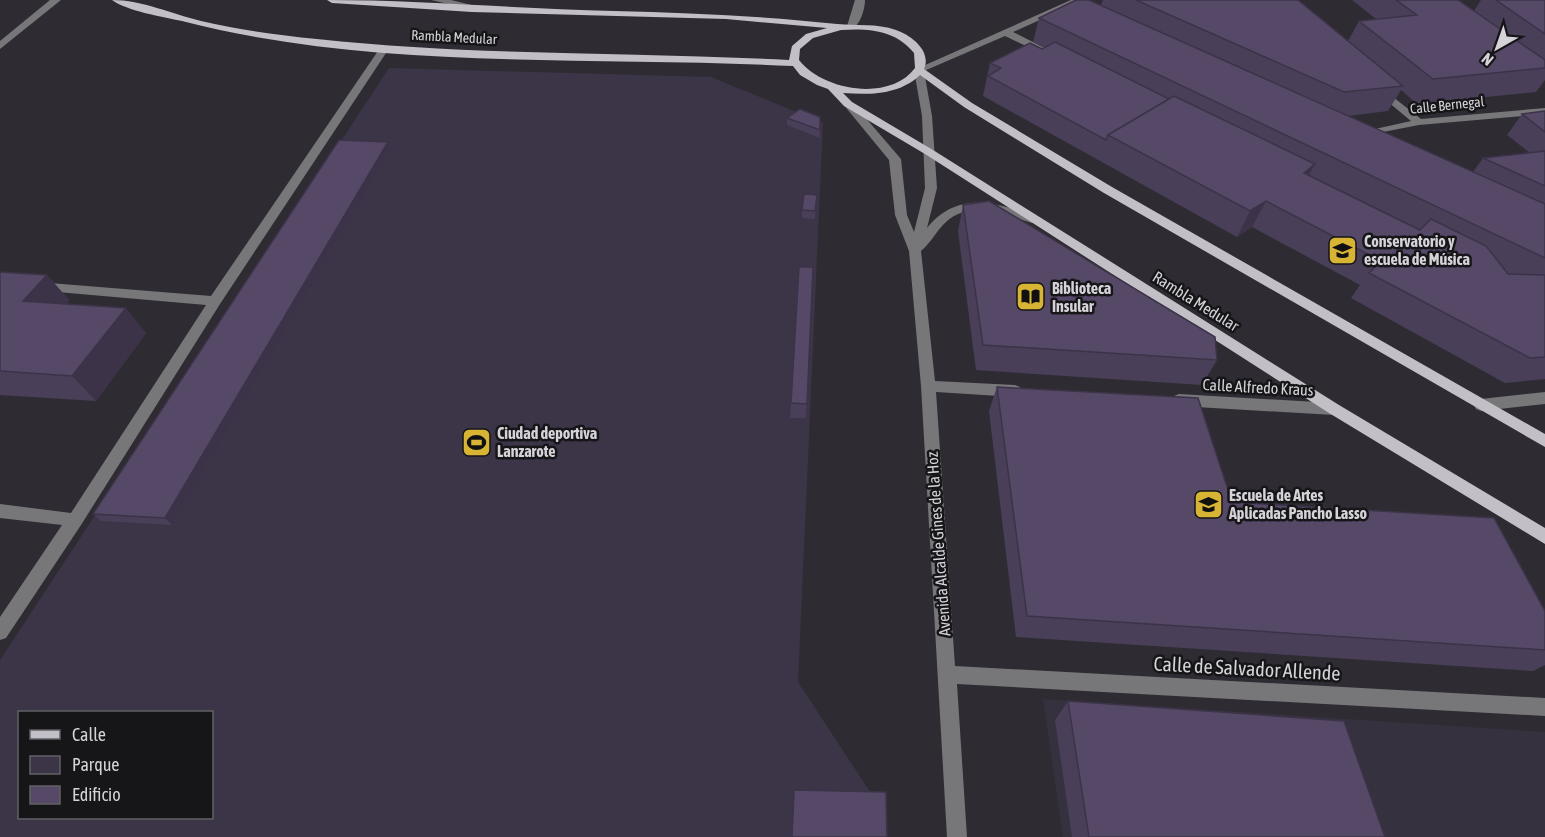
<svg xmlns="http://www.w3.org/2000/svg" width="1545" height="837" font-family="'Asap Condensed',sans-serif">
<rect width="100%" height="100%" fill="#2e2c32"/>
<!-- built -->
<polygon fill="#36313e" points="1043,699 1545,732 1545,837 1063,837"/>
<!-- green -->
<path fill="#3c3447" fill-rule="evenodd" d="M389,68L711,77L823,123L798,682L880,807L881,837H0V660ZM20,712H212V818H20Z"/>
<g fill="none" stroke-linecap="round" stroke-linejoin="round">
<!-- minor -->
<g fill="#777679" fill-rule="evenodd">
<polygon points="50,0 61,0 0,49 0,41"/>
<polygon points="431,0 451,0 484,8 479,11"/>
<path d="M855,0H865C865,9 860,25 852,29L847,26Z"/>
<path d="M1071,0H1084L1013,32L1049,50V54H1043L1005,36L924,71L932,116L937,188L927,228C958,190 996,203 1036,216L1038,219L1032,223C1004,215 972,199 946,222C936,231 931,243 921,251L935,381L1015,385L1020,387L1022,391L1020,395L1015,397L936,392L955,666L1545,698V716L957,684L967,837H947L921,386L909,251L895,215L889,160L843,104L852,102L901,159L907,215L914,232L925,188L922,116L914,70Z"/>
<polygon points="380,48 388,50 220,304 81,525 6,638 0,640 0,617 62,525 0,518 0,504 71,513 206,305 0,287 0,279 211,296"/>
<polygon points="1379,86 1421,119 1545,108 1545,114 1419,125 1357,137 1357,133 1411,121 1375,91 1374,89"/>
<polygon points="1545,392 1545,404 1481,411 1476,409 1474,405 1476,401 1481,399"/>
<polygon points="1179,394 1334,403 1339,405 1341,409 1339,413 1334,415 1179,406 1174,404 1172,400 1174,396"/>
</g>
<!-- major -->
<path fill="#c2bfc6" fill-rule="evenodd" d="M112,0C142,0 172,14 201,21C239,30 278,35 317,39C474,56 632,52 789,60L792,46L806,34L827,28L726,19L472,12L332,3L327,0C423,0 519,9 614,11C689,13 763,16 837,24C857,26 876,23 896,30C911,35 932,51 924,69L972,103L1112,187L1545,434V447L1104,193L964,107L920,75C899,95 870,95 843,93L852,102L933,150L1339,405L1545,528V544L1329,413L925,154L844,106L828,89L817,85L800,75L793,66C595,56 374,71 182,21C163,17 127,11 112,0ZM841,30C868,28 896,30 914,53L915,68C890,102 823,91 799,60L800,49L813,38Z"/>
</g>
<!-- wall -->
<g fill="#493f59">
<polygon points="1103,0 1298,0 1348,41 1359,21 1376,19 1352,0 1458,0 1474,11 1481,0 1545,0 1545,80 1536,92 1417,104 1401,90 1388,111 1348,116 1473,172 1483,158 1530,153 1507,135 1522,114 1545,111 1545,379 1505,383 1351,298 1360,285 1252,227 1237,237 983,96 990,63 1044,48 1033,42 1039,18 1101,5"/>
<polygon points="787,118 820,130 820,138 787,125"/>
<polygon points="388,142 391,150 172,525 101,521 93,514"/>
<polygon points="817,195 815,219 802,218 802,210"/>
<polygon points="963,205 1217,360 1202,385 976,370 958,231"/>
<polygon points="813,267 806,418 790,418 791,403"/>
<polygon points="0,272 47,275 69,300 66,304 146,333 96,401 0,395"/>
<polygon points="997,387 1232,502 1545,611 1545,665 1533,671 1016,637 989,411"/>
<polygon points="1068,701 1385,837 1072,837 1055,720"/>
</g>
<!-- shaded-wall -->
<g fill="#3c3348">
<polygon points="388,142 391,150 172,525 165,518"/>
<polygon points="1315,164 1301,190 1304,173"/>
<polygon points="1266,201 1252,227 1237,237 1250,211"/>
<polygon points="47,275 69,300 46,327 23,301"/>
<polygon points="126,308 146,333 96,401 72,376"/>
</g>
<!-- building -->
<g fill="#554967" stroke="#3c3348" stroke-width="1.5">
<polygon points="1076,0 1089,0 1545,204 1545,258 1039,18"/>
<polygon points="1136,0 1298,0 1403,86 1344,92"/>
<polygon points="1396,0 1458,0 1545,60 1545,68 1433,79 1359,21 1417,15"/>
<polygon points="1496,0 1545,0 1545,34"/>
<polygon points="1055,42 1169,99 1108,135 1106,140 988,76 1001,68 990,63 1030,43 1042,49"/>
<polygon points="1174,96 1315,164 1304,173 1420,230 1431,219 1486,246 1508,274 1545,275 1545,357 1530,358 1369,273 1381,261 1266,201 1250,211 1108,135"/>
<polygon points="800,109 820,117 820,130 787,118"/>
<polygon points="1545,111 1545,132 1522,114"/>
<polygon points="339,140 388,142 165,518 93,514"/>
<polygon points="1545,151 1545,186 1483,158"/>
<polygon points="804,194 817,195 815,211 802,210"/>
<polygon points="989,201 1215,337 1217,360 983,345 963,205"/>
<polygon points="799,267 813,267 807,404 791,403"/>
<polygon points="0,272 47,275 23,301 126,308 72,376 0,371"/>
<polygon points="997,387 1198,398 1232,502 1494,518 1545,611 1545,650 1027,616"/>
<polygon points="1068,701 1344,721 1385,837 1089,837"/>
<polygon points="794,790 886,792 887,837 792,837"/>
</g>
<!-- icons -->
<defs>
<symbol id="university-square" viewBox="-11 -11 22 22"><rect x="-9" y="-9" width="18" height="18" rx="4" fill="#d7b434" stroke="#161518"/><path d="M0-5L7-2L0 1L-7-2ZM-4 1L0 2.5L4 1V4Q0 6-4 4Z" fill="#111"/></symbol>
<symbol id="library-square" viewBox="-11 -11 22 22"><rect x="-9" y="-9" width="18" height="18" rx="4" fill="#d7b434" stroke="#161518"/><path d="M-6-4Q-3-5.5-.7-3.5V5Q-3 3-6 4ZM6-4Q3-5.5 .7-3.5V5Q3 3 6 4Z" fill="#111"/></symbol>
<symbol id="stadium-square" viewBox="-11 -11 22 22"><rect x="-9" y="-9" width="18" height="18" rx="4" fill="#d7b434" stroke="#161518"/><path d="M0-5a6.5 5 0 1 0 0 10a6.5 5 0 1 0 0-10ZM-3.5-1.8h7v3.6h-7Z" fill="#111"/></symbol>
</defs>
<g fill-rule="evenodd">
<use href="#university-square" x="1326" y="234" width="33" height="33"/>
<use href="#library-square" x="1014" y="280" width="33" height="33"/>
<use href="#stadium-square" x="460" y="426" width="33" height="33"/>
<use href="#university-square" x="1192" y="488" width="33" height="33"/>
</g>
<g text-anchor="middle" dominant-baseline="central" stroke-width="5" stroke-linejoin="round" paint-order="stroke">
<!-- far-street labels -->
<g font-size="14" fill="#d5d3d8" stroke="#161518">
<text transform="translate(454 37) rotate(3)">Rambla Medular</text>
<text transform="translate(1447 105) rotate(-6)">Calle Bernegal</text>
</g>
<!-- poi labels -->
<g font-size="16" font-weight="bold" fill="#d5d3d8" stroke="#161518" text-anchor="start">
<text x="1364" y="241">Conservatorio y<tspan x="1364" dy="18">escuela de Música</tspan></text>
<text x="1052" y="288">Biblioteca<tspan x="1052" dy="18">Insular</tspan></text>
<text x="497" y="433">Ciudad deportiva<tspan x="497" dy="18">Lanzarote</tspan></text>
<text x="1229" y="495">Escuela de Artes<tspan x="1229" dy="18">Aplicadas Pancho Lasso</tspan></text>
</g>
<!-- street labels -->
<g font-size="16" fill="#d5d3d8" stroke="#161518">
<text transform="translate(1196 301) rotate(32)">Rambla Medular</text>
<text transform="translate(1258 387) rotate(3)">Calle Alfredo Kraus</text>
<text transform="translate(938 544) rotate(-94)">Avenida Alcalde Gines de la Hoz</text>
</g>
<!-- near-street labels -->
<g font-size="20" fill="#d5d3d8" stroke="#161518">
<text transform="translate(1247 668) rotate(3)">Calle de Salvador Allende</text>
</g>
</g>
<!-- legend -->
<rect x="18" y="711" width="195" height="108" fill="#161518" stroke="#626165" stroke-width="1.5"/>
<rect x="30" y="730" width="30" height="9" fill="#c2bfc6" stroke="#626165" stroke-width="1.5"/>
<text x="72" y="741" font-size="18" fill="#d5d3d8">Calle</text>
<rect x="30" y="756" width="30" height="18" fill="#3c3447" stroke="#626165" stroke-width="1.5"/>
<text x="72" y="771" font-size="18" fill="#d5d3d8">Parque</text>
<rect x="30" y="786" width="30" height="18" fill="#554967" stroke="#626165" stroke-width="1.5"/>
<text x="72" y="801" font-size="18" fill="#d5d3d8">Edificio</text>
<!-- north arrow -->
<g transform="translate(1497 48) rotate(220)" stroke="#161518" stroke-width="4.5" paint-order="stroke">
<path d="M0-4.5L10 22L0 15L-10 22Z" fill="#d5d3d8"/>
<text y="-9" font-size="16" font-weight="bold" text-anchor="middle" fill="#d5d3d8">N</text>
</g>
</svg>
